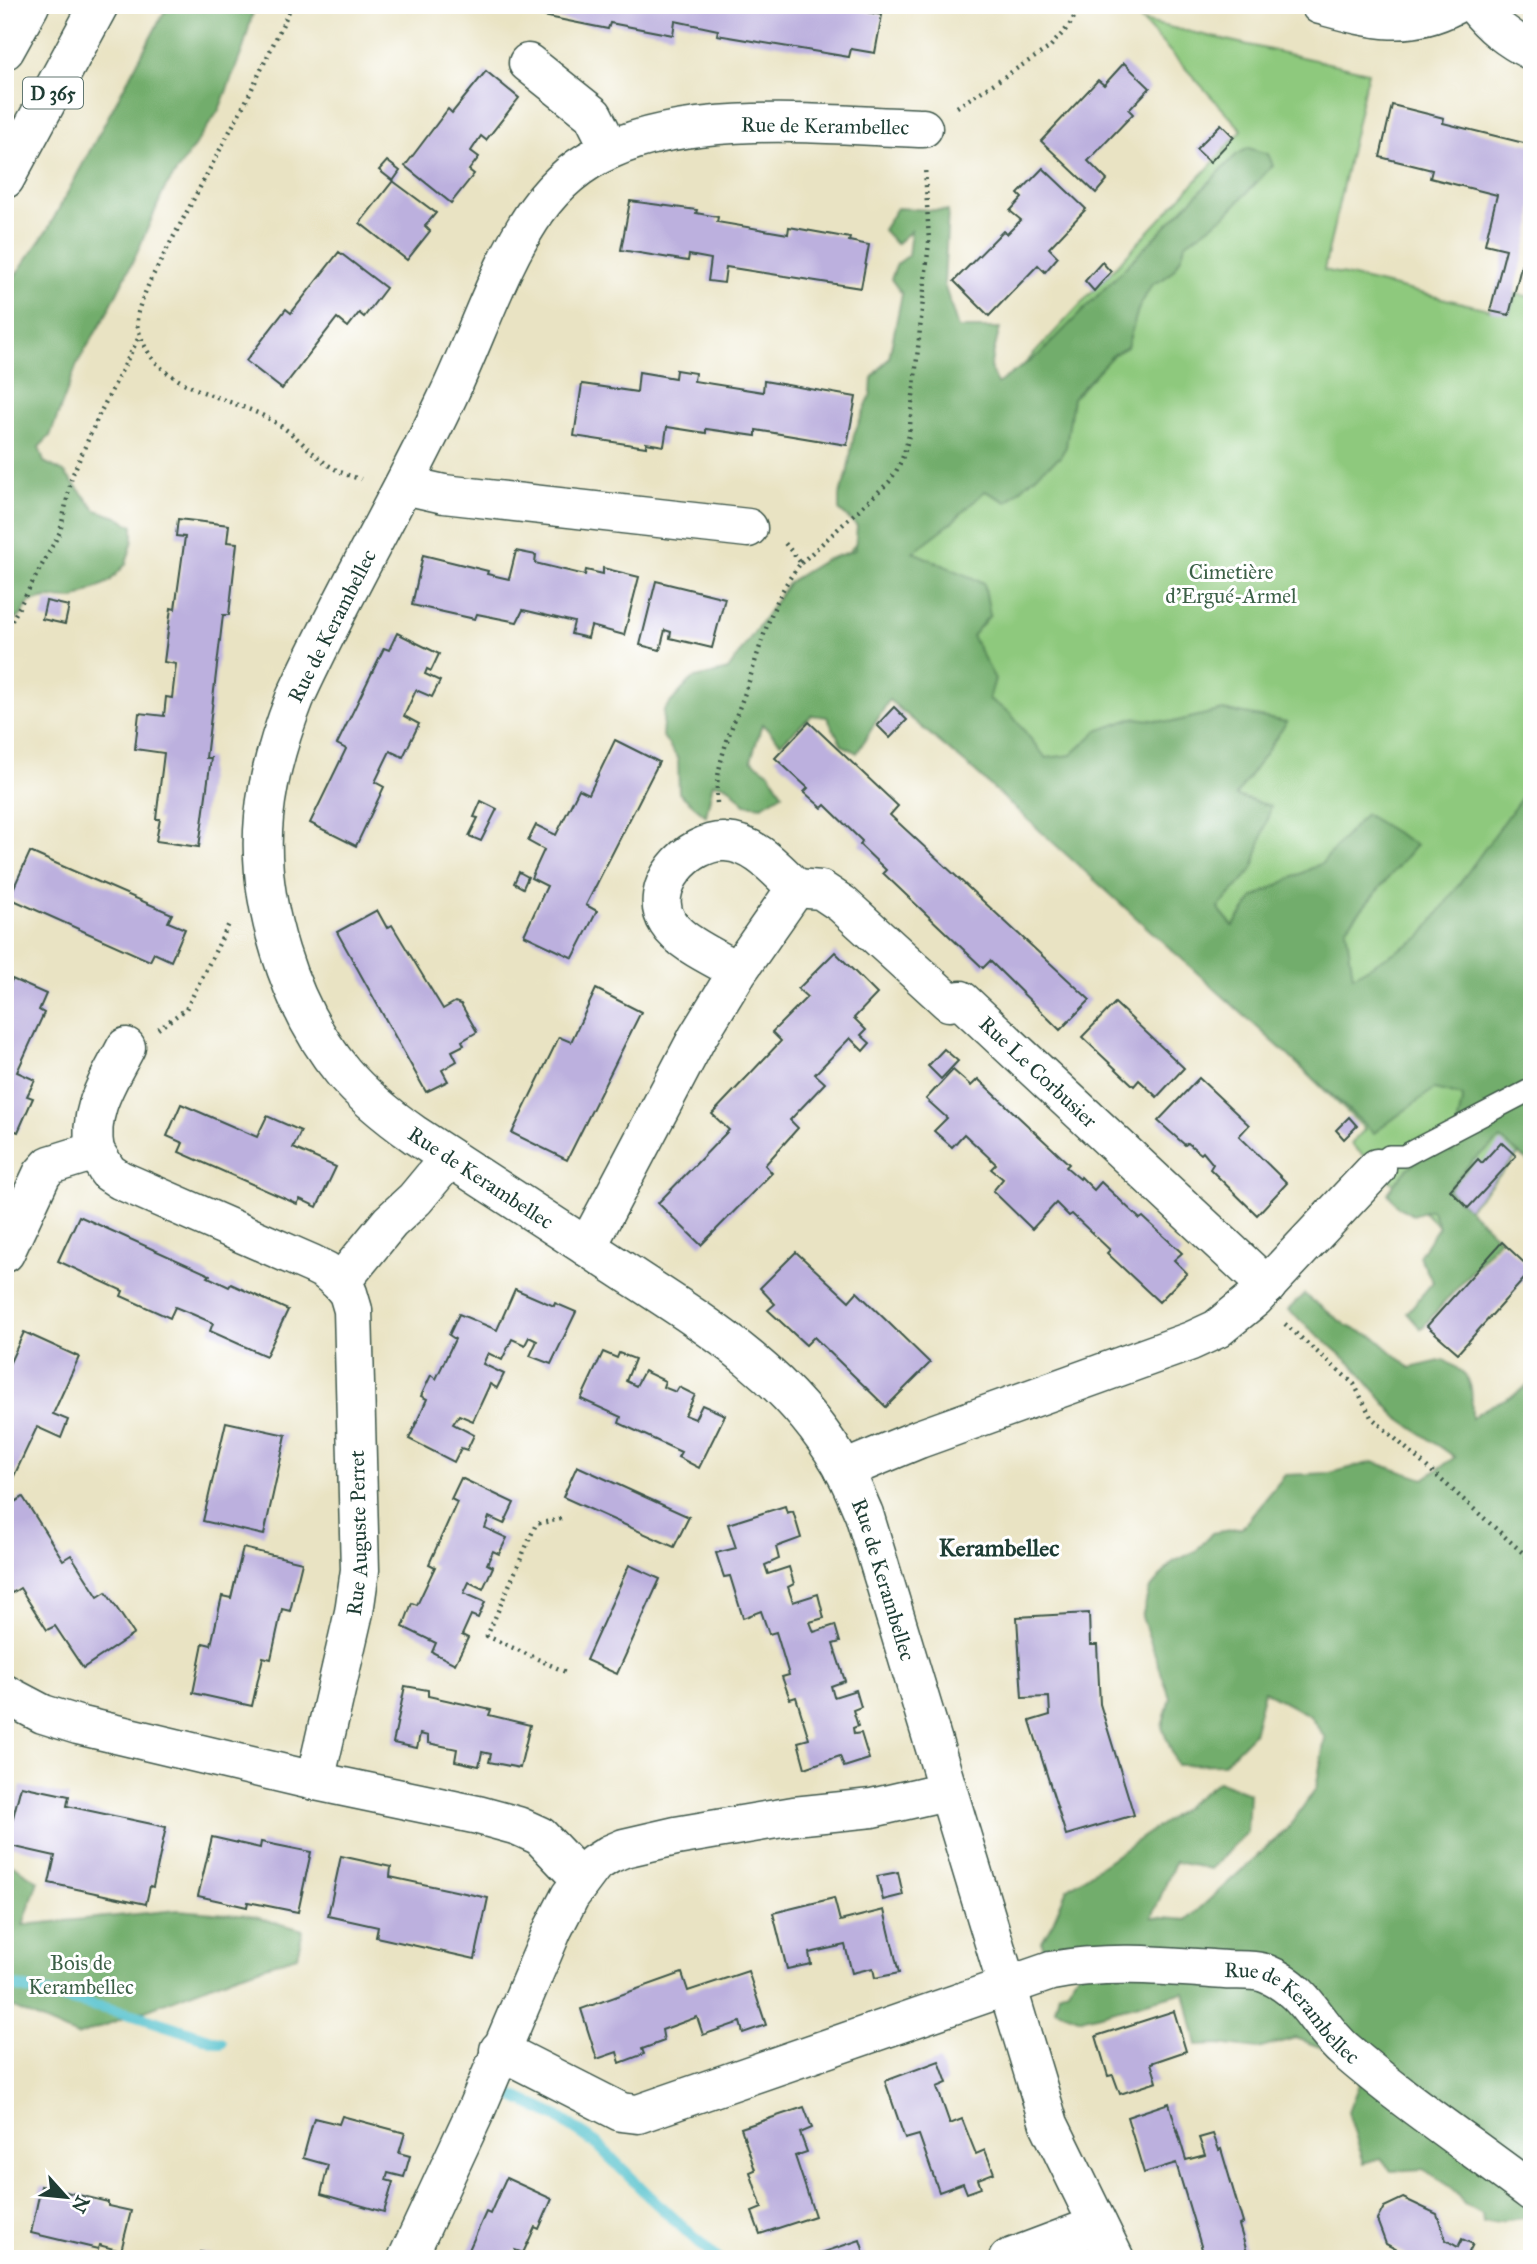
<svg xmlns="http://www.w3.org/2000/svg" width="1537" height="2264" font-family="'IM FELL Great Primer',serif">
<rect width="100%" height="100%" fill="#fff"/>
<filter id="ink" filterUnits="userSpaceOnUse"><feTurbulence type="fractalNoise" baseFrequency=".0143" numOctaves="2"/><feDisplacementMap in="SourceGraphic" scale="14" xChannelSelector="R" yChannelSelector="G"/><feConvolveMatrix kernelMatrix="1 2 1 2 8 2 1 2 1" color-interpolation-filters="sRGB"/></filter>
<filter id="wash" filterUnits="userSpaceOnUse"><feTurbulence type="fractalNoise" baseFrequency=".00686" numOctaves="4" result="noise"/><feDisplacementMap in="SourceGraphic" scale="28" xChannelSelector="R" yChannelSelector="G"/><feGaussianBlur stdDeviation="1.57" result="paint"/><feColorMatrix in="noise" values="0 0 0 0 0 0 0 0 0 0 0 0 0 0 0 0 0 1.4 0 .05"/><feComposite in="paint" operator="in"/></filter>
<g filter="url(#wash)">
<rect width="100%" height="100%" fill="#e9e3c3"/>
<!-- green -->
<polygon fill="#8ec97d" stroke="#568358" stroke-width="2" points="1142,21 1368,72 1324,270 1509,314 1516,294 1532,297 1532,1140 1446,1233 1351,1144 1365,1129 808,595 1211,165 1242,130"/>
<!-- forest -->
<g fill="#72ad6c" stroke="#487550" stroke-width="2">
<polygon points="168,5 255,5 243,49 219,110 164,190 137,253 106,315 78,362 50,436 39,447 44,462 64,472 96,510 117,517 133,526 133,540 126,564 109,582 74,599 46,598 30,602 20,617 5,623 5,290 48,229"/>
<path d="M1248,148L1268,154L1273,165L1227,214L1185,244C1182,262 1170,279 1152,284L1138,310L1127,347L1113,355L1073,398L1066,447L1060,457L1041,471L1007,502L985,491L951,523L913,552L984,583L990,615L972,636L995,679L989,699L1010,713L1046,758L1071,755L1097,731L1133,718L1173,722L1223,710L1287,722L1236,796L1271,806L1253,869L1218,908L1233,926L1254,897L1322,863L1365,814L1416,845L1346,928L1353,976L1421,937L1532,783V857L1530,863H1532V1165L1501,1139L1472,1161L1448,1190L1500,1239L1421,1329L1407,1313L1433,1282L1419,1256L1439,1226L1431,1209L1413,1215L1398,1207L1388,1193C1403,1171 1424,1146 1452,1152L1463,1096L1434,1089L1374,1133L973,770L889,700L857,753L842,745L827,717L812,715L781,743L762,724L751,760L770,773L782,794L762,806L745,804L728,786L713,783L706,816L679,793L678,759L662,735L664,710L692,679L728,670L789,582L825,560L855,550L857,526L839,510V496L847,475L854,434L871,394L872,378L889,358L902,294L891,279L897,264L908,256L911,231L896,244L883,230L897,208L948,211L944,284L958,328H1000L990,367L997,384L1041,353L1236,155Z"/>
<path d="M1304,1294L1347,1326L1375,1337L1410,1368L1444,1360C1476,1378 1471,1385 1472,1418C1490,1401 1515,1400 1532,1381V2224L1524,2218L1483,2223L1482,2214L1464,2204L1451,2187L1423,2169L1391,2171L1381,2158L1364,2163L1348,2112L1367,2064L1295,2038L1258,2049L1218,2044L1197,2045L1185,1992L1081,2019L1055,2009L1059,1993L1068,1989L1089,1953L1044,1954L1042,1941L1053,1922L1067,1889L1170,1818L1218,1781L1249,1793L1247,1832L1211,1869L1175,1862L1152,1917L1187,1920L1289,1827L1316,1788L1325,1738L1309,1715L1264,1691L1253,1734L1223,1764L1177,1765L1162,1727L1170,1698L1142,1617L1149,1590L1173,1562L1196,1551L1212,1533L1242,1528L1285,1475L1330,1473L1373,1462L1424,1479L1455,1457L1397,1417L1354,1366L1288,1310Z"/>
<polygon points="5,1860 38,1881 23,1925 178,1910 251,1916 303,1930 297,1956 237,1975 77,2036 14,2008 5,2009"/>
</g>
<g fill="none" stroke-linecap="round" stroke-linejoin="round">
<!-- stream -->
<g stroke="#56c2ce" stroke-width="12">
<polyline points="5,1984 141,2017 221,2043"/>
<polyline points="509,2094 556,2116 596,2143 649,2196 717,2259"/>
</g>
</g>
<g id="blocks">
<!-- building -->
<g fill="#bcb0de">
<polygon points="531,5 835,5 882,15 875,53 851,49 849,57 717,35 718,30 675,21 673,35 610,23 608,29 538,15 539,8"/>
<polygon points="1124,63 1150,88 1129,110 1133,114 1088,161 1107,180 1096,193 1041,141 1098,80 1104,85"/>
<polygon points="486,71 519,98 486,140 481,136 471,151 479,157 469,170 474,174 451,203 405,166 448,109 452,113"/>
<polygon points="1392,105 1444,118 1443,123 1532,145 1532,223 1509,315 1490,311 1506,249 1485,244 1497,195 1430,178 1432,170 1380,157"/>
<polygon points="1221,124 1234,137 1210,162 1196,149"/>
<polygon points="387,161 400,171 393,181 379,170"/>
<polygon points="1043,168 1086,209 1049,248 1058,257 1045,272 1038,265 989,316 954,281 1003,231 1007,234 1021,220 1010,211 1022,198 1018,194"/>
<polygon points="393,181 436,213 425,226 430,231 407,260 360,223"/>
<polygon points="630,201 697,210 696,213 718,217 717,222 788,234 789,227 850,238 849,241 869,245 861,288 726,267 724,283 708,281 711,259 689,255 688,261 621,250"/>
<polygon points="339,252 386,288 364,317 359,313 348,327 337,318 282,389 246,361 286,309 291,313"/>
<polygon points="1102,262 1111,272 1094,291 1085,281"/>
<polygon points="676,370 695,373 694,381 763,392 764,381 856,397 847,445 756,430 756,436 706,429 706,433 667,427 664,446 646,443 646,447 574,436 582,384 637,392 639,372 675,378"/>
<polygon points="178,519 229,525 227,542 237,543 229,615 223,615 206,758 211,758 199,847 156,841 160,819 156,819 164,753 135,749 139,713 164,716 166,697 172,698 176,664 164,662 171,608 175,609 185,537 176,536"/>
<polygon points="516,551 536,555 535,563 585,575 586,570 603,574 603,568 639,577 624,635 591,626 588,638 571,634 574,622 523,610 517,622 477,614 475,619 412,605 423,555 488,571 487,574 509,579"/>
<polygon points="656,581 725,598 712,648 670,638 671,632 665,630 660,650 640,645"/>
<polygon points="46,601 69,606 65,624 42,619"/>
<polygon points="397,633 439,654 431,671 427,669 425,674 440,681 432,697 416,690 404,716 419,724 403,757 390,751 375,782 384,787 356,846 310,823 346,749 337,744 384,648 389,650"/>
<polygon points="894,707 907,720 890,738 877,725"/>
<polygon points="809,722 898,806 890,815 1090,1000 1060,1030 990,961 983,968 883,873 886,870 860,845 862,841 825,805 822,808 804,792 808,788 775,758"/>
<polygon points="615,740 659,762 586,905 597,911 573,958 524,935 547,886 531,878 544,850 528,841 536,825 556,835 579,789 589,794"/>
<polygon points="481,801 497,809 481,841 469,836 478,818 474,817"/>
<polygon points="30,852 172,914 168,922 185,929 171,961 154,953 150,961 9,898"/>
<polygon points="519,872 528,877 523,888 514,883"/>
<polygon points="377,910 387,928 392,925 443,1009 455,1002 461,1004 477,1032 462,1041 464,1045 452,1051 457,1061 442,1070 448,1081 426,1092 337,932"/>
<polygon points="835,952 877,994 854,1018 866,1030 861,1035 870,1043 863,1051 850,1038 815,1074 825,1083 790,1120 798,1128 765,1165 772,1173 701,1245 658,1203 729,1130 712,1114 781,1041 772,1032 807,997 798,989"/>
<polygon points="12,979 46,994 39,1010 44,1013 17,1072 35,1080 27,1096 33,1098 18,1132 5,1127 5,995"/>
<polygon points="596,989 641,1012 567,1160 512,1133 559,1037 571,1042"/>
<polygon points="1115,1003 1184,1068 1157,1097 1139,1080 1134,1086 1082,1037"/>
<polygon points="944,1049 958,1061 941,1079 928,1066"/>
<polygon points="953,1070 971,1086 978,1079 1069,1164 1066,1167 1080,1179 1081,1177 1094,1190 1101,1182 1140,1219 1143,1217 1182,1253 1174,1260 1187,1273 1159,1302 1107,1253 1110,1250 1072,1214 1069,1216 1056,1203 1032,1229 993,1191 1003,1179 991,1169 996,1164 964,1134 952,1147 934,1131 947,1118 926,1099"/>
<polygon points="1199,1078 1249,1125 1239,1136 1287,1183 1257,1215 1210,1169 1213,1164 1203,1152 1201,1154 1188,1143 1185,1145 1158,1121"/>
<polygon points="181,1104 257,1137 267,1116 301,1131 293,1148 336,1167 317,1207 300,1199 297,1204 179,1152 183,1143 167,1136"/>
<polygon points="1349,1117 1357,1126 1344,1139 1336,1130"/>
<polygon points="1501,1142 1516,1156 1468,1208 1450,1190 1478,1159 1482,1163"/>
<polygon points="79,1216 210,1275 208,1277 229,1287 231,1284 288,1310 266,1356 210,1331 213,1323 192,1314 175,1307 170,1318 121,1296 123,1291 58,1261"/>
<polygon points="1502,1242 1532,1270 1458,1353 1427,1326"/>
<polygon points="796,1252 849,1301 857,1292 930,1363 886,1407 814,1337 806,1345 768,1310 775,1304 760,1288"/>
<polygon points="515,1289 554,1306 555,1303 576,1312 551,1364 530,1356 537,1341 529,1337 525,1345 512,1339 502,1360 488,1353 483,1364 504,1374 497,1388 490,1384 473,1421 459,1415 453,1424 474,1435 467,1450 461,1448 454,1462 409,1439 427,1399 421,1396 431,1375 436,1379 455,1339 449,1335 459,1314 497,1330"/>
<polygon points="24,1332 79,1357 53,1414 68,1420 61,1438 37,1427 5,1495 5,1373"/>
<polygon points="603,1352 617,1358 619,1353 635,1359 626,1381 636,1386 644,1371 665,1381 663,1387 676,1392 679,1387 695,1395 685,1415 695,1419 702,1405 725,1415 699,1468 678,1457 681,1452 619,1423 621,1417 581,1399"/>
<polygon points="226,1422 286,1435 264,1535 203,1521"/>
<polygon points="577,1466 689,1517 674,1547 563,1497"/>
<polygon points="461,1478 514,1503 504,1524 489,1517 485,1528 507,1538 499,1554 493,1551 487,1564 493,1567 483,1589 469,1582 464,1593 485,1602 478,1618 471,1615 462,1635 468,1638 455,1664 432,1652 436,1643 403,1627 412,1603 417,1605 435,1567 429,1564 457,1502 451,1499"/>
<polygon points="23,1497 63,1560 71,1555 98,1597 106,1592 134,1634 83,1668 55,1626 47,1630 20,1588 12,1593 5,1583 5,1508"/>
<polygon points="785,1506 787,1513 793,1511 801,1538 776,1547 779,1559 765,1565 768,1574 789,1567 794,1584 788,1587 793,1602 818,1594 824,1618 810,1622 814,1632 835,1625 840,1642 833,1644 845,1681 831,1686 834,1697 856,1690 861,1707 853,1710 858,1726 853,1728 854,1734 861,1733 869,1759 844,1767 840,1756 805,1768 798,1742 809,1739 796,1697 790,1699 782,1677 789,1675 776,1632 769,1634 761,1611 743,1618 730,1576 724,1577 716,1553 736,1548 728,1524"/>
<polygon points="243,1548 302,1562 290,1611 282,1609 271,1659 263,1657 252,1706 193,1693 203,1643 211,1645 222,1596 231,1598"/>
<polygon points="629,1565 660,1579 617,1674 586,1660"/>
<polygon points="1089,1613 1090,1645 1097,1645 1100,1704 1134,1815 1066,1835 1030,1721 1050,1715 1049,1697 1022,1698 1017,1617"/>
<polygon points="405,1686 428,1690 428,1696 491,1710 489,1715 530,1725 520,1768 489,1762 491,1754 482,1752 479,1766 455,1761 457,1749 428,1743 428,1736 420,1734 417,1748 393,1743"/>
<polygon points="21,1786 69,1796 67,1806 166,1827 153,1887 150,1886 146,1904 49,1883 55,1856 6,1845"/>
<polygon points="212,1837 260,1848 261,1842 311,1852 298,1912 248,1902 247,1907 198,1896"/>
<polygon points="341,1856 391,1867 390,1877 488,1898 475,1959 376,1937 378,1927 328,1916"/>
<polygon points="898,1872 903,1895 883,1900 877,1876"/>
<polygon points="834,1898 840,1921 884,1910 899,1973 875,1978 873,1968 852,1973 845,1945 809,1953 811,1964 787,1969 773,1913"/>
<polygon points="748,1971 766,2025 743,2033 740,2022 703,2035 697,2017 662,2030 664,2041 642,2049 644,2054 620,2063 617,2052 597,2059 581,2009 682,1973 688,1991"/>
<polygon points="1174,2011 1186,2051 1151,2063 1157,2082 1120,2094 1113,2075 1108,2076 1096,2036"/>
<polygon points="939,2061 947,2083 937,2087 950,2124 962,2119 976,2154 985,2150 994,2173 978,2179 981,2188 967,2193 963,2183 939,2192 919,2135 905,2139 885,2081"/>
<polygon points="1169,2103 1186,2160 1205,2155 1199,2138 1213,2134 1219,2150 1221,2149 1243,2223 1239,2225 1249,2259 1205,2259 1176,2163 1144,2173 1127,2117"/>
<polygon points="804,2107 812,2128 800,2133 807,2152 795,2156 815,2216 760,2234 752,2212 762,2208 750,2172 755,2170 741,2128"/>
<polygon points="342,2116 405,2133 399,2153 410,2156 404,2177 388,2173 386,2180 393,2182 384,2212 321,2194 328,2165 303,2158 314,2118 339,2124"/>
<polygon points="506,2178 552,2199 539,2229 535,2227 523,2253 515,2250 511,2259 483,2259 468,2252 486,2212 490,2214"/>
<polygon points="41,2186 108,2202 108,2206 131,2211 121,2251 99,2245 98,2249 31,2233"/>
<polygon points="1403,2198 1437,2214 1446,2240 1458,2247 1462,2239 1473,2244 1469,2252 1476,2259 1407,2259 1405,2254 1386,2244 1377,2220 1384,2207"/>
<polygon points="860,2240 866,2259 806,2259 806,2258"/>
<polygon points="200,2252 221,2257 222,2254 236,2259 198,2259"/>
</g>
</g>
</g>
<g filter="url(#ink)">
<use href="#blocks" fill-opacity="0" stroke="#3d5649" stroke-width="2"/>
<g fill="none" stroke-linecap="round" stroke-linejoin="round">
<defs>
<polyline id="lane" points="1377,1168 1389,1156 1404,1156 1415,1150 1532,1089"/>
<g id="street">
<path d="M1320,5C1369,18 1406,30 1454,5"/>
<path d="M1475,5C1492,26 1508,39 1532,51"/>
<polyline points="528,63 593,115 610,149"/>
<path id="s1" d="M923,128C829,125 696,110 609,150C580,163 555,185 537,210C500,262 476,338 448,396C400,498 342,595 295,698C280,736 268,775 264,817C256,900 289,1007 343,1072C364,1097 388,1116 415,1135C482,1179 549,1223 616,1266C700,1321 787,1372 839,1461C849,1477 856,1496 864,1514L1049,2124L1115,2259"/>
<polyline points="404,485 444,494 748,528"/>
<path id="s2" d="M796,888L821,890L842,904L949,1002L961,1000L1267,1286"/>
<path d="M95,1151C87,1111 108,1082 126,1047"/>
<path d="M587,1247L697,1038L738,971L796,888C776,869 755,843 725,842C689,840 645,888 668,923C680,943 717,959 738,971"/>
<polyline points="5,1253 42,1174 50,1165 95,1151 108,1172 120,1180 312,1264 326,1271 340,1283"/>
<polyline points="844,1470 919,1439 1191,1341 1217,1329 1255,1298 1377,1168"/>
<path id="s3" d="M5,1694L43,1714L78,1725L315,1781L354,1612L360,1570L353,1310L348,1293L340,1283L390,1222L415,1199L449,1158"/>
<polyline points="315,1781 478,1815 518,1826 540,1836 581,1879"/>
<path id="s4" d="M499,2050L621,2112L638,2114L1051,1971C1108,1960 1168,1966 1225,1970C1238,1971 1256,1969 1267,1974C1308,1991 1317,2027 1346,2051C1405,2102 1470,2145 1532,2192"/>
<polyline points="407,2259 476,2110 553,1929 570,1896 594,1864 610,1854 624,1848 676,1836 794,1816 872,1808 946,1791"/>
<polyline points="1008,2259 1098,2225"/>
</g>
<g id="highway">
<polyline points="5,50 30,5"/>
<polyline points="5,179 99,5"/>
</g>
</defs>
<!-- lane casing -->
<use href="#lane" stroke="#3d5649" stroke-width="24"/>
<!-- street casing -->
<use href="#street" stroke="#3d5649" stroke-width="41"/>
<!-- highway casing -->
<use href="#highway" stroke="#3d5649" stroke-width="41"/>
<!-- path -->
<g stroke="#3d5649" stroke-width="4.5" stroke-dasharray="2 5" stroke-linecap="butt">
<path d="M292,5L247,99L150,281C145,294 137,308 137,322C137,329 141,336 143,342C163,391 231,396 273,421C309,442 318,469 361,479"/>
<polyline points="957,107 1049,48 1069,26 1081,5"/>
<path d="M801,563L889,482C900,467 905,453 909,435L929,242L925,167"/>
<polyline points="5,633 60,532 72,476 99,415 140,335"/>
<path d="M717,803C714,764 733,726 746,690C761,646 771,599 801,563L784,542"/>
<polyline points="158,1029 186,1009 230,922"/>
<polyline points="1285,1324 1354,1384 1371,1417 1532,1561"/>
<polyline points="561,1519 536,1524 487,1636 568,1673"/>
</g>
<!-- lane -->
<use href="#lane" stroke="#fff" stroke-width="21"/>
<!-- street -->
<use href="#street" stroke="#fff" stroke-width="38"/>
<!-- highway -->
<use href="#highway" stroke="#fff" stroke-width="38"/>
</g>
</g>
<g text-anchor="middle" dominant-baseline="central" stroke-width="6" stroke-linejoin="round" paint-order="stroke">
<!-- shield labels -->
<rect fill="#fff" stroke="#627771" stroke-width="2" x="23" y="77.5" width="60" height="31" rx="5"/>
<g font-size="19" font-weight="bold" fill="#1f3d34">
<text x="53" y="93">D 365</text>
</g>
<!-- street labels -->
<g font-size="21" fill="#1f3d34" stroke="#fff">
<text transform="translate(825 126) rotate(1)">Rue de Kerambellec</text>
<text transform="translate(332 626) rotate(-63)">Rue de Kerambellec</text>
<text stroke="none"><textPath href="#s2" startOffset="313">Rue Le Corbusier</textPath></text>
<text stroke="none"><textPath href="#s1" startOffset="1528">Rue de Kerambellec</textPath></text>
<text stroke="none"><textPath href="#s3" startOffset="576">Rue Auguste Perret</textPath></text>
<text stroke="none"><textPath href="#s1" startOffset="2116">Rue de Kerambellec</textPath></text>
<text stroke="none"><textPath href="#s4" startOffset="849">Rue de Kerambellec</textPath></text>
</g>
<!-- park labels -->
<g font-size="21" fill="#3b6046" stroke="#fff">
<text x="1231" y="572">Cimetière<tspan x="1231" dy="24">d'Ergué-Armel</tspan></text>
<text x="81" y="1963">Bois de<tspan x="81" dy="24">Kerambellec</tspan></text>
</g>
<!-- quarter labels -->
<g font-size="24" font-weight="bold" fill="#1f3d34" stroke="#fff">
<text x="999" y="1548">Kerambellec</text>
</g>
</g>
<!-- margin -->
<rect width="1537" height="2264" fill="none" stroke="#fff" stroke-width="28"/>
<!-- north arrow -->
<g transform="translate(66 2197) rotate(117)" stroke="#ffffff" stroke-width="5" paint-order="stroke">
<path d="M0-5L12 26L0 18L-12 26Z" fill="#1f3d34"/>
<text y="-10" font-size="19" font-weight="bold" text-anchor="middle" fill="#1f3d34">N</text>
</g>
</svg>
